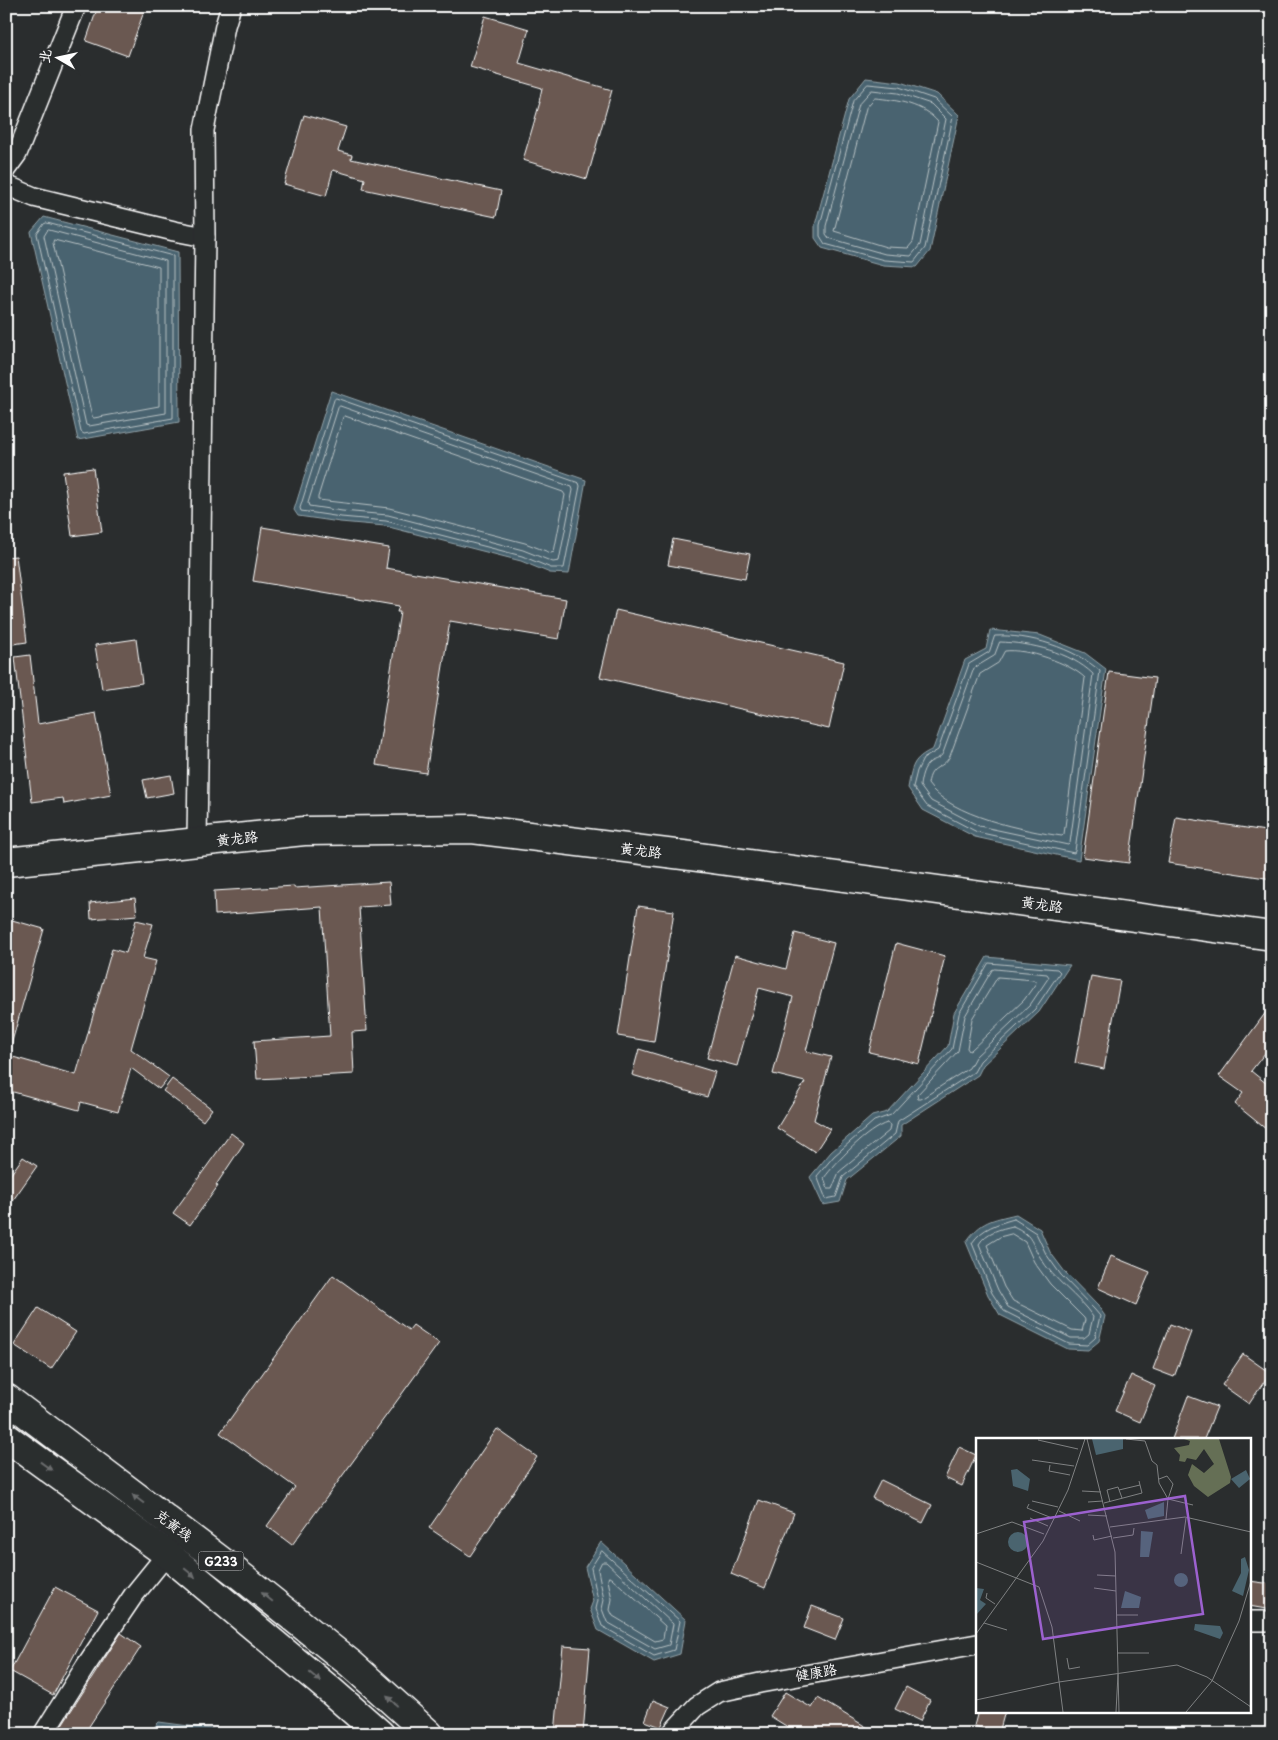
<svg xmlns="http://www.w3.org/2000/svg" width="1278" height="1740" font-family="'Playpen Sans','LXGW WenKai TC',sans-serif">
<rect width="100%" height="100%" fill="#2a2d2e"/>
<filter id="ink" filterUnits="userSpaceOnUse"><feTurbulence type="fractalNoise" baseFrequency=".02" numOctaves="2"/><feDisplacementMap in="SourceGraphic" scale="10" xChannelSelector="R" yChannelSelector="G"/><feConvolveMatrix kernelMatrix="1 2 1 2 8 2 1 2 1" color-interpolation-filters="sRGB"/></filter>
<g filter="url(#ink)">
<!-- water -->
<g fill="#4a646f" stroke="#92a2a9">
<polygon points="866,78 900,82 937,94 959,115 930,251 917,267 883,265 822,248 815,238 815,225 849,99"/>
<polygon points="44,217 178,252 179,422 78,440 31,232"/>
<polygon points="331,391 586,480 569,574 550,573 521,561 385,526 340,522 298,516 294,510"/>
<path d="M990,630L1040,635L1085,653L1106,669L1079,860L975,837L923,810L908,788C912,766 912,759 933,749L965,660L986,649Z"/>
<polygon points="987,957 1070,965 1039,1012 983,1065 978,1075 901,1125 901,1136 847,1180 840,1202 823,1205 810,1177 831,1152 872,1116 887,1112 948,1046 954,1013"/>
<path d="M1016,1214L1040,1229L1050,1252L1065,1272L1098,1306L1105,1316L1099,1341L1088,1350L1068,1349L1000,1315L988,1295L966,1242C981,1221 991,1220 1016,1214Z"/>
<polygon points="601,1542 686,1620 680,1654 654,1662 598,1630 590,1609 593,1601 585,1567"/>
<polygon points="159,1722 249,1734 147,1734"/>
</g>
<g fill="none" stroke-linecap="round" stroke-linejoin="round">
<!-- shore -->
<g stroke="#b7c1c5" stroke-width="1">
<polygon points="868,84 899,87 934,99 953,117 925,248 914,262 884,260 825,244 820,236 820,225 853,101"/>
<polygon points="872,90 898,93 931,104 946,119 920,245 911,256 885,254 829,238 826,234 826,226 859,104"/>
<path d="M875,98C897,100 923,104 938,122L913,242L908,248L886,247L834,231L866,108Z"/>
<polygon points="47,223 173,256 173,418 84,434 81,432 37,234 44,224"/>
<polygon points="49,230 166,261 166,413 89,426 86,425 44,236 47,231"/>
<polygon points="54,240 159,267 159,406 94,418 92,417 53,243"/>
<polygon points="336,398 579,483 580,486 564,568 551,568 522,556 386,521 341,517 301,511 300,508 334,400"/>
<polygon points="340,406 572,487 573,490 559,561 553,562 523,550 388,515 342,511 309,506 308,503 338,408"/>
<polygon points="345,416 563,492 565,495 554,552 551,553 525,543 389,508 318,500 318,497 343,417"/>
<path d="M995,636C1029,634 1074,648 1100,671L1075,851L1074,853L977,832L927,806L913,787L917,771L923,759L938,750L969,664L989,652Z"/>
<path d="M1000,642C1031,643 1070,652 1093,674L1070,843L1068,845L979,826L931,801L920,786C921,778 923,767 930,762C935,759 940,759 943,753L974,668L994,656Z"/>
<path d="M1005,651C1026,648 1070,663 1085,678L1064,834L1062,836C1025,831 950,816 928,784C931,763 942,771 950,756L980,674L998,663Z"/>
<polygon points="989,963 1057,969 1060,972 1035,1009 980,1061 974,1072 898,1121 895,1134 843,1177 836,1197 826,1199 817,1176 834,1156 874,1121 891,1115 952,1049 959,1014"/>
<polygon points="995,969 1047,974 1049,977 1030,1005 975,1057 969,1068 921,1099 918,1099 917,1095 958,1051 965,1016 992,970"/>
<polygon points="998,977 1034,980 1036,983 1024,1000 971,1050 969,1051 967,1048 972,1019"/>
<path d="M887,1123L890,1125L889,1131L839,1172L832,1189H828L824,1178C836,1162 867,1129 887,1123Z"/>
<path d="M1014,1219L1036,1233L1046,1254L1061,1275L1094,1309L1100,1316L1095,1338L1087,1345L1069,1344L1004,1311L992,1293L972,1243C982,1228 997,1224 1014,1219Z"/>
<path d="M1013,1226C1033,1235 1030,1241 1040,1257C1054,1281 1078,1295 1093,1317L1089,1334L1084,1338H1071L1008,1307L998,1290L979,1244C986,1232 1000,1229 1013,1226Z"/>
<polygon points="1012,1234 1025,1242 1034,1262 1050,1284 1084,1318 1085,1320 1082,1331 1072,1330 1013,1301 1004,1287 987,1245 1000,1237"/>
<polygon points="602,1551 680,1621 674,1650 654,1656 602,1626 596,1609 598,1600 591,1568"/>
<polygon points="602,1562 606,1562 673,1624 669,1645 655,1649 607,1622 602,1609 604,1600 598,1570"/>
<polygon points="609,1577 612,1578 665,1626 663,1639 655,1641 613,1616 610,1610 612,1599 608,1580"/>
<polyline points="154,1734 162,1727 211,1734"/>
</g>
</g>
<!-- building -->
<g fill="#6a5951" stroke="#fff">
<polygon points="98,6 146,6 128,56 86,41"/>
<polygon points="485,16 529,29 519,63 612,90 587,179 523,160 540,102 539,102 542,88 470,67"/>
<polygon points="304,115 346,127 338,151 352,155 351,159 501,191 496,217 363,189 365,179 333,170 326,196 284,184"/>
<polygon points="93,468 102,532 72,536 63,472"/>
<polygon points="262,527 389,548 386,568 566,599 559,639 450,621 426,773 376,765 400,612 397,612 399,606 253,581"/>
<polygon points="673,539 750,554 745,579 668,565"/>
<polygon points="16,556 27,642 6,645 6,557"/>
<polygon points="616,610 844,662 829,729 600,677"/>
<polygon points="136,639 142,683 102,689 95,645"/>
<polygon points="30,655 38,724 96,713 111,795 64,804 63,798 32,802 15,657"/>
<polygon points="1109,672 1155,678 1129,863 1083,857"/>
<polygon points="171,775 174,793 147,798 143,780"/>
<polygon points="1176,817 1272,832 1272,879 1168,863"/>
<polygon points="389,882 391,905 359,907 367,1031 352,1032 354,1074 257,1079 254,1041 330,1036 322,907 215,915 214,891 294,886 294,888"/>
<polygon points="135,898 137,915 91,919 90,903"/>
<polygon points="638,906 674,911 654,1042 618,1036"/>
<polygon points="12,920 44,929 11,1045 6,1044 6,942"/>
<polygon points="136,920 153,924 143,958 156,961 131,1049 169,1077 159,1089 131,1068 118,1112 81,1102 79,1110 6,1090 6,1055 76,1075 112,949 126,953"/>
<polygon points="795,933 834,943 806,1051 831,1057 814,1120 830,1129 815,1152 777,1128 805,1082 773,1074 793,997 759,988 737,1066 707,1058 735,955 786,969"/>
<polygon points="896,943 945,956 919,1064 869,1052"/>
<polygon points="1091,976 1120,981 1104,1069 1075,1063"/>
<polygon points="1272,1004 1272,1044 1251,1071 1272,1088 1272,1134 1235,1104 1243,1093 1219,1076"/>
<polygon points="639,1049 715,1072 707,1097 632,1075"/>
<polygon points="172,1079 212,1109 203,1121 163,1091"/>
<polygon points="231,1133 244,1143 216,1185 218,1186 190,1225 173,1213"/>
<polygon points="23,1157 37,1166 6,1210 6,1181"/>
<polygon points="1111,1256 1150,1272 1136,1305 1098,1288"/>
<polygon points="333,1275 409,1330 413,1325 439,1343 292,1545 267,1526 295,1487 220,1433"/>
<polygon points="38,1308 76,1332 51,1369 14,1345"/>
<polygon points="1170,1324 1191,1332 1174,1377 1153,1369"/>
<polygon points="1243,1354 1270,1373 1249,1404 1222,1385"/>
<polygon points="1131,1375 1155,1386 1140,1422 1115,1411"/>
<polygon points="1188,1396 1217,1407 1204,1439 1172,1439"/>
<polygon points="497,1429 537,1457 470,1556 429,1528"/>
<polygon points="959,1447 976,1455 962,1486 945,1478"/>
<polygon points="881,1480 932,1505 923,1523 872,1498"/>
<polygon points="759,1500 794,1513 765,1588 731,1574"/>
<polygon points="1249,1581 1272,1584 1272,1610 1249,1606"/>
<polygon points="55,1587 98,1610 53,1695 10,1671"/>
<polygon points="812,1606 844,1618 835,1640 804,1628"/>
<polygon points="121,1633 141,1647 84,1734 56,1734"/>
<polygon points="563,1646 590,1648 583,1734 555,1734"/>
<polygon points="906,1687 930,1700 920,1721 895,1709"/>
<polygon points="785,1692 812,1708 818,1698 878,1734 799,1734 770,1716"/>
<polygon points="653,1700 670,1707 661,1727 645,1721"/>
<polygon points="978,1711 1005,1711 999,1733 974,1726"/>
</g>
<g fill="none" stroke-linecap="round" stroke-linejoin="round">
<defs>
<g id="minor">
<polyline points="6,169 17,154 76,6"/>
<polyline points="6,185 34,197 174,231 205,237"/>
<polyline points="197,842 205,237 204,130 225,26 231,6"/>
<polyline points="1249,1621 1272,1621"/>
<polyline points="43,1734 85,1667 133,1596 167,1554"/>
<polyline points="671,1734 697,1706 719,1692 760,1683 977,1644"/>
</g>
<polyline id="secondary" points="6,862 304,831 472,829 691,856 1272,936"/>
<g id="trunk">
<polyline points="6,1398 241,1576 351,1664 429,1734"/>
<polyline points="6,1437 167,1554 331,1691 380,1734"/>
</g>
</defs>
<!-- minor casing -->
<use href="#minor" stroke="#fff" stroke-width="22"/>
<!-- secondary casing -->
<use href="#secondary" stroke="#fff" stroke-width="31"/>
<!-- trunk casing -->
<use href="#trunk" stroke="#fff" stroke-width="31"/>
<!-- minor -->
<use href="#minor" stroke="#2a2d2e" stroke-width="19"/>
<!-- secondary -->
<use href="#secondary" stroke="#2a2d2e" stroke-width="28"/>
<!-- trunk -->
<use href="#trunk" stroke="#2a2d2e" stroke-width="28"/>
</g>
<!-- one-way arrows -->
<defs><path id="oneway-solid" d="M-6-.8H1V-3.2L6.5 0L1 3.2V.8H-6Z" transform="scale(1.25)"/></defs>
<g fill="#6a6c6d">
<use href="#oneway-solid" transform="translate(46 1466) rotate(36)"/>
<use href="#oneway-solid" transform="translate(138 1499) rotate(-143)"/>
<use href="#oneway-solid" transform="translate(190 1573) rotate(40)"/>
<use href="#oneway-solid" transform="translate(267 1597) rotate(-141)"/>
<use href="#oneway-solid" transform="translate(315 1677) rotate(40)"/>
<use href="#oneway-solid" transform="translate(392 1701) rotate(-138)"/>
</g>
</g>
<g text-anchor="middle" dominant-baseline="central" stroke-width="4" stroke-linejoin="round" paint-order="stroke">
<!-- shield labels -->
<rect fill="#2a2d2e" stroke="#bfc0c0" stroke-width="1" x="198.5" y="1551.5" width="45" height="19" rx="4"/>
<g font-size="12" font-weight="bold" fill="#fff">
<text x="221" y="1561">G233</text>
</g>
<!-- street labels -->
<g font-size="14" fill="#fff" stroke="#2a2d2e">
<text transform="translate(237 838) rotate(-6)">黄龙路</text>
<text transform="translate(641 850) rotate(7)">黄龙路</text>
<text transform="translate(1042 904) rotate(8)">黄龙路</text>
<text transform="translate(174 1525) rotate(37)">克黄线</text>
<text transform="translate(816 1672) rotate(-10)">健康路</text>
</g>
</g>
<!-- overview -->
<g transform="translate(976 1438)">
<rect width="275" height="275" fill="#2a2d2e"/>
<path d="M208,1H243L255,39L254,45L232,59L218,48L212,37L216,26L228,35L238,26L228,11L220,22L211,20L209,24L203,23L204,17L198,10L213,7L214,3Z" fill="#656f55"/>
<path d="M116,1H147V11L120,17ZM41,31L54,41L52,53L37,48L35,32ZM270,32L274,41L263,50L255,41ZM188,64V78L172,81L169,72ZM165,93L177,94L173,119H164ZM32 104a10 10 0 1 1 20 0a10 10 0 1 1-20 0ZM269,119L273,132L267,158L256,153L265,135V121ZM198 142a7 7 0 1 1 14 0a7 7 0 1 1-14 0ZM0,150L8,151L4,162L10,166L0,177ZM149,153L165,159L163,170H145ZM219,186L244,188L247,195L244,201L218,192Z" fill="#4a646f"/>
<path fill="none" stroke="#7f8182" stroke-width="1" d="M111,1L139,114L143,274M150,1L169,3L176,23L181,27L183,45L192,61L190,81M62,2L102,11M56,22L98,28M74,27L73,33L94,37M183,41L191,38L197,46L192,61L217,67M143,52L164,47M106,53L125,54M56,63L82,69M112,64L127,63M134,64L131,52L142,49L146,60M128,65L166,55L163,43M53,66L51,70L76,80M83,73L104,83M112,77L131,78M54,80L72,88M134,89L209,79L275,94M0,96L36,84L68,96M117,97L118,102L136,98M137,100L157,97L158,90M205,116L210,80M0,124L63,149L76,189L87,274M121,137L140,138M118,150L140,153M11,155L10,160L19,166M141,177H162M8,185L31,192M0,196L67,103L92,52L109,1M141,215H173M91,220L93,231L104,229M0,262L83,244L201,227L231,239L275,269M140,274L142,236M210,274L236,243L263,183L275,143"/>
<path fill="#9c61cf" fill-opacity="0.15" stroke="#9c61cf" stroke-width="2.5" d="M209,58L227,176L67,201L48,84Z"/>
<rect width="275" height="275" fill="none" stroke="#fff" stroke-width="2.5"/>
</g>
<!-- margin -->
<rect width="1278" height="1740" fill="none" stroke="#2a2d2e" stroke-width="25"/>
<rect x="12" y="12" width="1253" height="1715" fill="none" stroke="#fff" stroke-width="2" filter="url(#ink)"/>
<!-- north arrow -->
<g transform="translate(58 58) rotate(279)" stroke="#2a2d2e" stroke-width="4" paint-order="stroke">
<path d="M0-4L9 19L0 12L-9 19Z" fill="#ffffff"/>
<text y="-8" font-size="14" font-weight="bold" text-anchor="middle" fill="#ffffff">北</text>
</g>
</svg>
